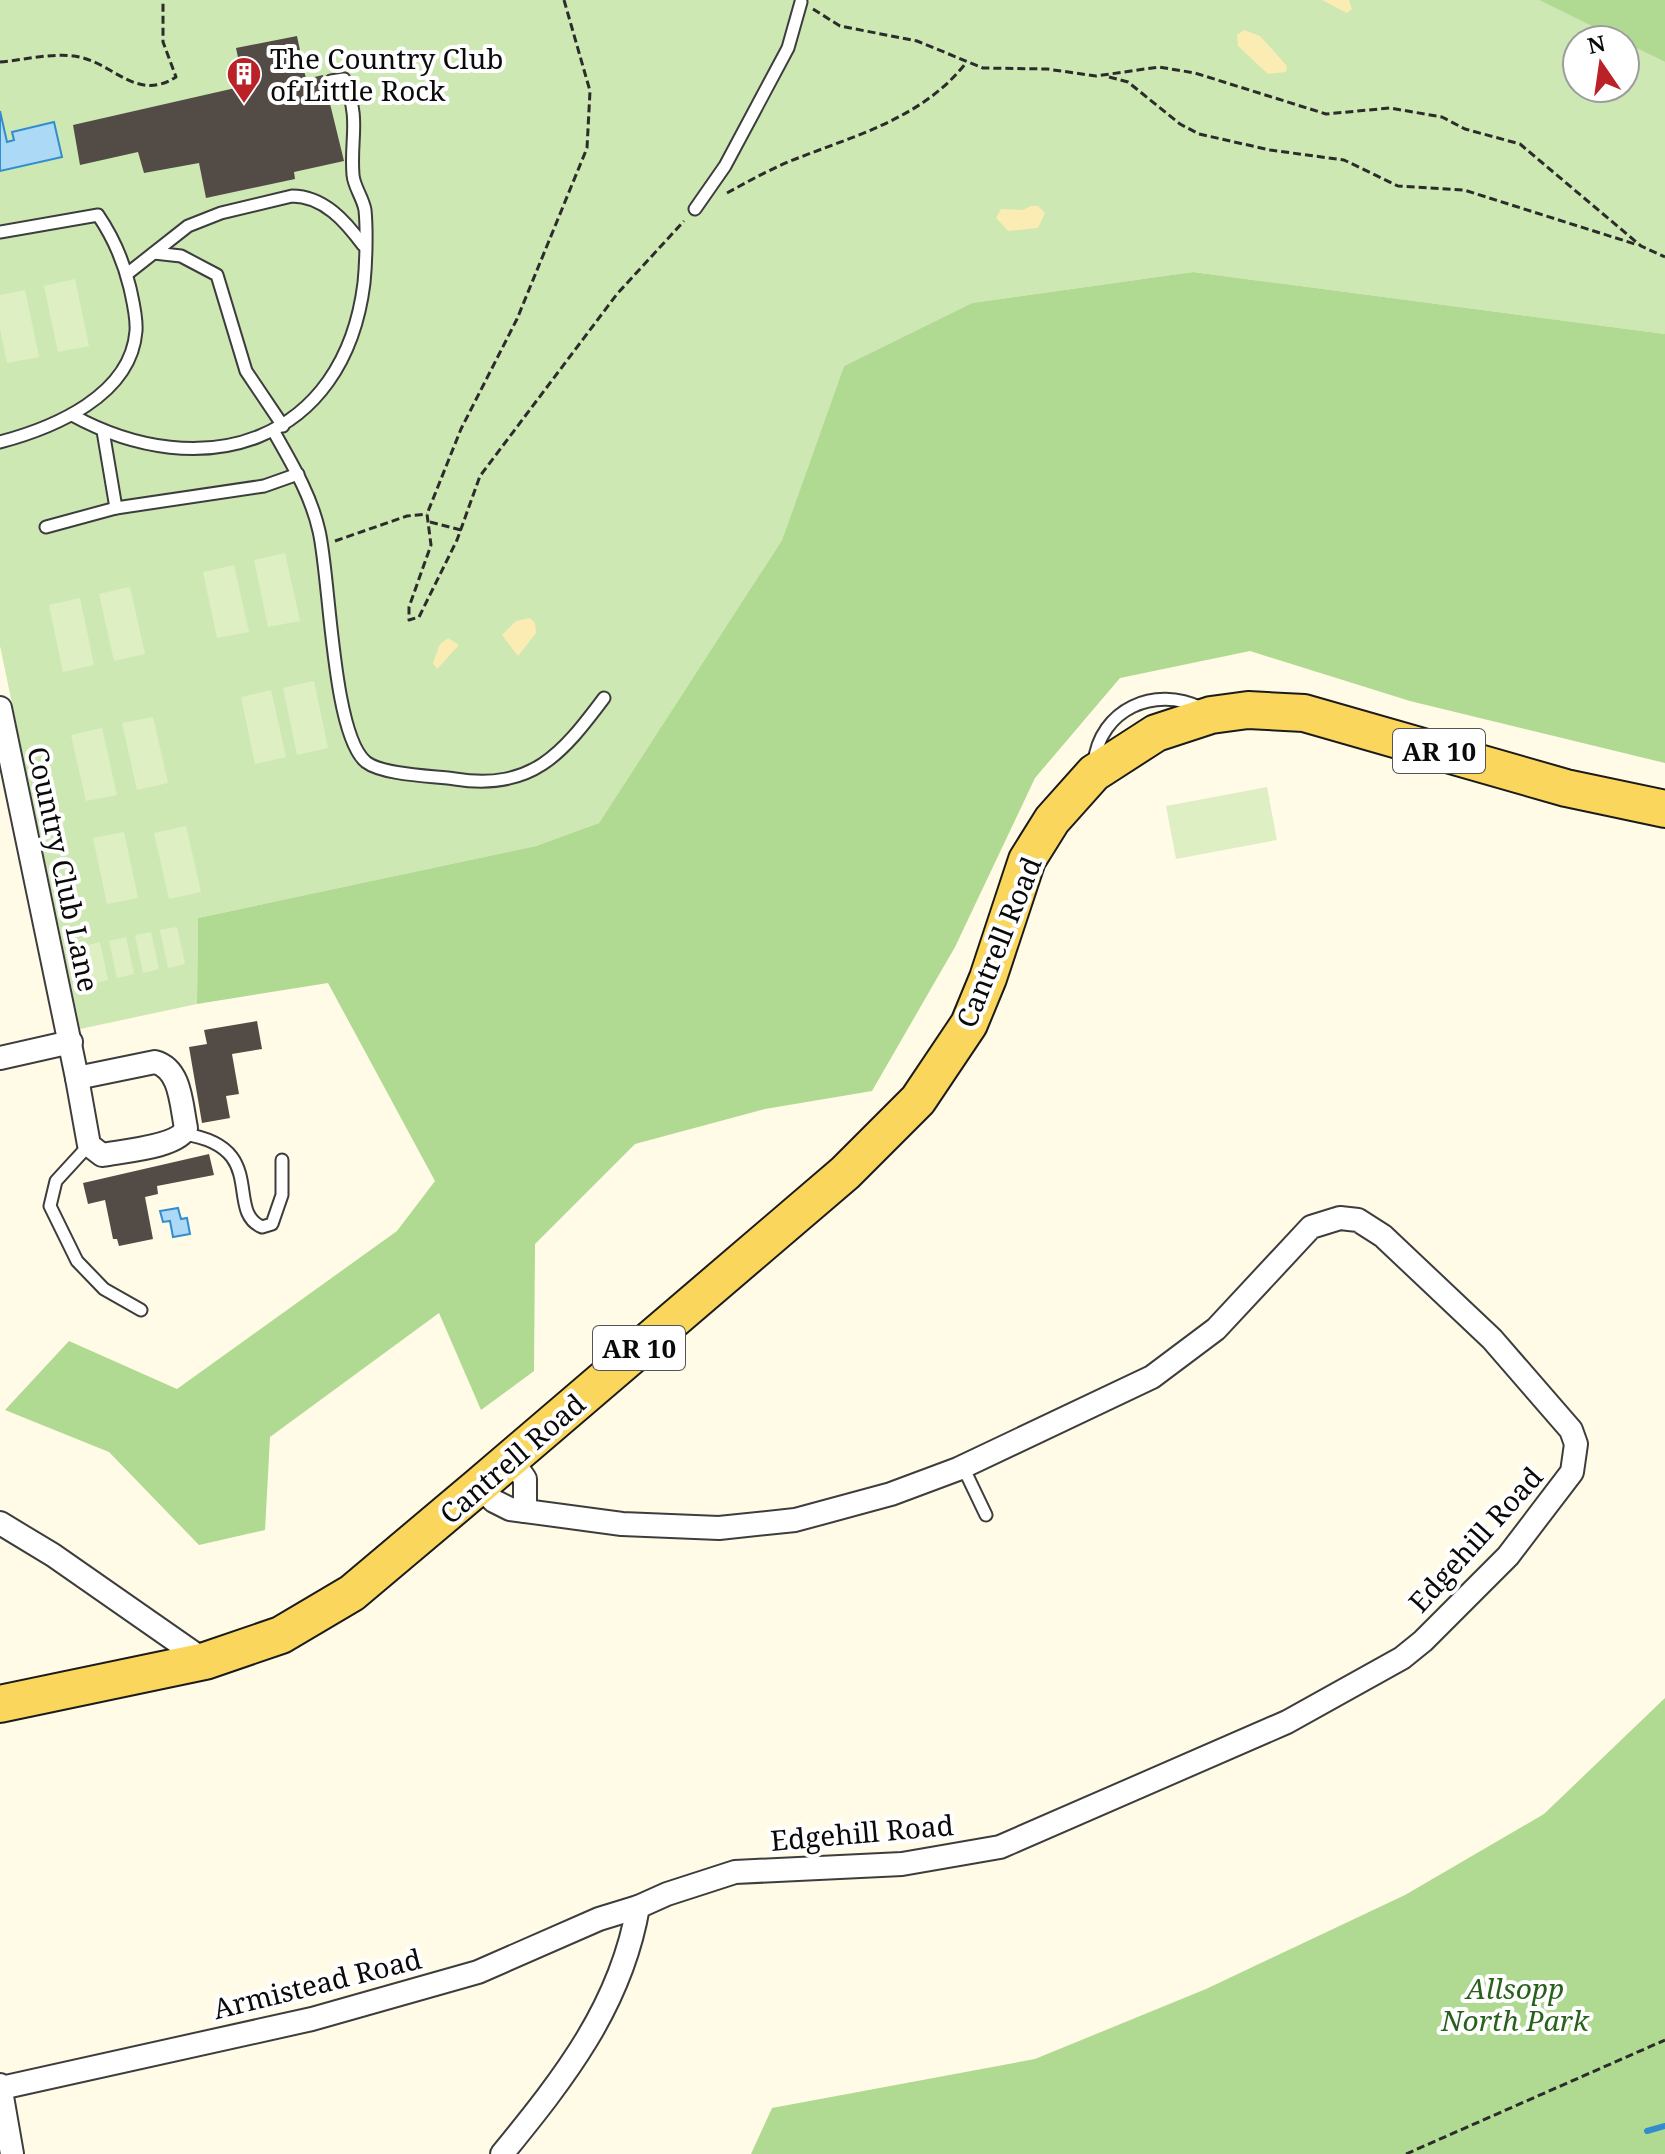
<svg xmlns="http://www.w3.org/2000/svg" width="1665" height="2154" font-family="'Noto Serif',serif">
<rect width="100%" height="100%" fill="#fffbe7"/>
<!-- green -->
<polygon fill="#cde8b2" points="0,0 1539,0 1621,40 1577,40 1577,88 1625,88 1625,42 1665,62 1665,334 1193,272 972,303 844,366 782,540 599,823 536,846 198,918 197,1004 80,1029 0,646"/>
<!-- forest -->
<g fill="#b0d991">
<polygon points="1539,0 1665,0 1665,62"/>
<polygon points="1193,272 1665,334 1665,763 1410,701 1250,651 1120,678 1035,778 955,947 872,1091 765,1109 635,1144 535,1244 534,1371 481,1410 439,1313 270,1437 265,1530 199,1545 109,1452 5,1410 69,1341 177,1389 397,1231 435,1181 328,983 197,1004 198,918 536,846 599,823 782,540 844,366 972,303"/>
<polygon points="1665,1698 1665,2154 751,2154 772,2108 1035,2059 1206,1989 1405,1895 1544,1814"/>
</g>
<!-- sand -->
<g fill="#fbecb3">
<polygon points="1322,0 1349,0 1352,9 1347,13"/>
<polygon points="1244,30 1260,36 1287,66 1286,72 1268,74 1238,46 1237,35"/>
<polygon points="1031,206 1038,206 1045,213 1038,228 1008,231 996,218 1001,209 1023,210"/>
<polygon points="530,618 535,623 536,633 518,656 502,635 516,621"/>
<polygon points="448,638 459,645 437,669 433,663 440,644"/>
</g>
<!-- pitch -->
<g fill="#dfefc4">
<polygon points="75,279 89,346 58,352 44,286"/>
<polygon points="25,290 39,357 7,363 0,329 0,295"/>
<polygon points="285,553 300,621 268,627 254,560"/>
<polygon points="234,565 249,632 217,638 203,572"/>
<polygon points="130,587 145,654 114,661 99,594"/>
<polygon points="80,598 94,665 63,672 49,605"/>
<polygon points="314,681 328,748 297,755 283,688"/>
<polygon points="271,690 286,757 255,764 241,697"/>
<polygon points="153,717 168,783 137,790 122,723"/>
<polygon points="102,728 117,795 86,801 71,735"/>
<polygon points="1267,787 1277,840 1176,859 1166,806"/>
<polygon points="186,826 201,892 169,899 154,833"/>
<polygon points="124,832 138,898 107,904 93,838"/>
<polygon points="177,927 185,964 168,968 160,930"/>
<polygon points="151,932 159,969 143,973 135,935"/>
<polygon points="126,937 134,974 117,978 109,941"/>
<polygon points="100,942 108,980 92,984 84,946"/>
</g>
<!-- water -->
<g fill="#acd9f6" stroke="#328dce" stroke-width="2">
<polygon points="0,111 7,142 14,140 12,132 54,122 62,157 0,171"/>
<polygon points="178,1208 181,1219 187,1218 190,1234 173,1237 170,1221 163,1222 160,1211"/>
</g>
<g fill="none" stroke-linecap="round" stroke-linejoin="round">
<!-- stream -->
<polyline stroke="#328dce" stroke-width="6" points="1647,2131 1665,2126"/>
</g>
<!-- building -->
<g fill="#534b46">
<polygon points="297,36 306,79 323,75 344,161 294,172 295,179 206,198 199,163 144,173 138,152 80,165 73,125 244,86 236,48"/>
<polygon points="257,1021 262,1049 232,1054 239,1094 226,1096 230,1118 202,1123 189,1047 207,1044 204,1030"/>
<polygon points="209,1154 214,1175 157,1186 158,1194 145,1197 153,1239 119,1246 117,1239 113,1239 105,1200 88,1204 83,1183"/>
</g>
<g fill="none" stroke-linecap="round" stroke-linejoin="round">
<defs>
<g id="lane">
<polyline points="695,209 725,166 788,48 801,2"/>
<path d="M0,232L98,215C113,237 124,263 130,288C133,302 137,317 136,331C131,396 53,428 0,442"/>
<polyline points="154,253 181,256 217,275 246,371 283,426"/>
<path d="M127,274L188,226L221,213L292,196C324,196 346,222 363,245"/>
<path d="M72,415C203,487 344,443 364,283C366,263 367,230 365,210C363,198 354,187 353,175C350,136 361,121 344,79L331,81"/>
<polyline points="103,431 116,508"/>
<path d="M274,432C292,464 311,495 319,531C330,577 332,734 366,762C383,775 433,776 455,779C532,791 562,754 604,698"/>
<polyline points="46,527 116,508 264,486 298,474"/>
<path d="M1094,763C1100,709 1155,685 1201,708"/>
<path d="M184,1134C270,1147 224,1211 262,1227L272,1224L282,1195V1160"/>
<polyline points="89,1145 56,1181 50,1206 77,1261 104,1289 141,1310"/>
<polyline points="963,1467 986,1515"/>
</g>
<g id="street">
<polyline points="0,708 77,1078"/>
<polyline points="0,1058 71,1042"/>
<path d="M155,1062C181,1069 181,1104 186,1128C179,1147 122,1151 102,1155L89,1145L77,1078Z"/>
<polyline points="510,1457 525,1479 525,1511"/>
<path d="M479,1486L494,1501L510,1509L622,1524L719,1528L795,1520L891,1494L958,1469L1152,1377L1216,1329L1311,1227L1340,1218L1358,1220L1383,1236L1492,1339L1571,1430L1576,1444L1572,1472L1508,1556L1423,1641L1402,1658L1287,1722L1000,1847L902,1864L735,1872L667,1894L638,1907C621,2006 564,2078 502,2154"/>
<polyline points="0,1523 53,1555 205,1661"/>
<polyline points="0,2085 12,2154"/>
<polyline points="1,2088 312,2019 478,1972 599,1919 638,1907"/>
</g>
<polyline id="primary" points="0,1704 205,1661 281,1635 352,1593 479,1486 845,1173 918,1100 969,1024 988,978 1027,860 1052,820 1094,773 1156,733 1211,715 1248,710 1304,713 1566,788 1665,809"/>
</defs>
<!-- lane casing -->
<use href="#lane" stroke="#3d3d3d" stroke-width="15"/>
<!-- street casing -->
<use href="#street" stroke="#3d3d3d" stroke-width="26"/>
<!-- primary casing -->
<use href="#primary" stroke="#1b1b1b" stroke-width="40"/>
<!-- path -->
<g stroke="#2c2c2c" stroke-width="3" stroke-dasharray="8 4" stroke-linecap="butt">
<polyline points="564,0 590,91 587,148 517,319 461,429 427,514 431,545 409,607 409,620 419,617 457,540 480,476 617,294 684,221"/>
<polyline points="813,9 840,26 917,41 983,68 1047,69 1096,76 1159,67 1195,73 1326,114 1390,108 1442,117 1465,129 1520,144 1641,246 1665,257"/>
<path d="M0,62C24,60 50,53 74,56C113,61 135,103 176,77L163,42V0"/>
<polyline points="1109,77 1128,82 1180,124 1199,134 1270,150 1344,160 1398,186 1464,190 1638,245"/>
<path d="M727,193C747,182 767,171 788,162C852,136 921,120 966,63"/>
<polyline points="430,522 461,530"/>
<polyline points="335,541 407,516 427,514"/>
<polyline points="1406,2154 1665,2040"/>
</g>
<!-- lane -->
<use href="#lane" stroke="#fff" stroke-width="11"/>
<!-- street -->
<use href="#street" stroke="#fff" stroke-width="22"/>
<!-- primary -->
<use href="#primary" stroke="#fad65c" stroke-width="36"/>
</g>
<!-- icons -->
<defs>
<symbol id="building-pin" viewBox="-11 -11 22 30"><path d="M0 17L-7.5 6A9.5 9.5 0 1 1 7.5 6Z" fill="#ba2227" stroke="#fff"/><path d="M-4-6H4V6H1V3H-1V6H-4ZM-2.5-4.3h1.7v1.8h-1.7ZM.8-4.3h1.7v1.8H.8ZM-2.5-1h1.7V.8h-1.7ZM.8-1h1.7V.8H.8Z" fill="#fff"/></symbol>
</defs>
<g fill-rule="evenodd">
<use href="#building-pin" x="224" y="54" width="40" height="54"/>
</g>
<g text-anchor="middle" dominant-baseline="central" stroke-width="8" stroke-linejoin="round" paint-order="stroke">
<!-- shield labels -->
<g fill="#fff" stroke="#545454" stroke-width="2">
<rect x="1393" y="729" width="92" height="44" rx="6"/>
<rect x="593" y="1326" width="92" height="44" rx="6"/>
</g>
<g font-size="26" font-weight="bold" fill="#0a0a0a">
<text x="1439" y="751">AR 10</text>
<text x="639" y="1348">AR 10</text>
</g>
<!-- poi labels -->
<g font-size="28" fill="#0a0a0a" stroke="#fff" text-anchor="start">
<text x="270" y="58">The Country Club<tspan x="270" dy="32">of Little Rock</tspan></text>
</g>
<!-- street labels -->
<g font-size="28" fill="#0a0a0a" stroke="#fff">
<text transform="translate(64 869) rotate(78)">Country Club Lane</text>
<text transform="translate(998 942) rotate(-68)">Cantrell Road</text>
<text transform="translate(512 1458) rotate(-41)">Cantrell Road</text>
<text transform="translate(1475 1539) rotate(-48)">Edgehill Road</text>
<text transform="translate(862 1832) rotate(-5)">Edgehill Road</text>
<text transform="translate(317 1983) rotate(-14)">Armistead Road</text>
</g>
<!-- park labels -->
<g font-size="28" font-style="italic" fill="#28611b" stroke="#fff">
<text x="1515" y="1988">Allsopp<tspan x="1515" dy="32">North Park</tspan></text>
</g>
</g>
<!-- north arrow -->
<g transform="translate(1601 64) rotate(347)"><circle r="38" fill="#ffffff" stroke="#9d9d9d" stroke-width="2"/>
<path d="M0-6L14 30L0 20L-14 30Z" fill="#ba2227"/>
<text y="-12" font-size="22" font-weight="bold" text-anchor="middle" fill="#0a0a0a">N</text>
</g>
</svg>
